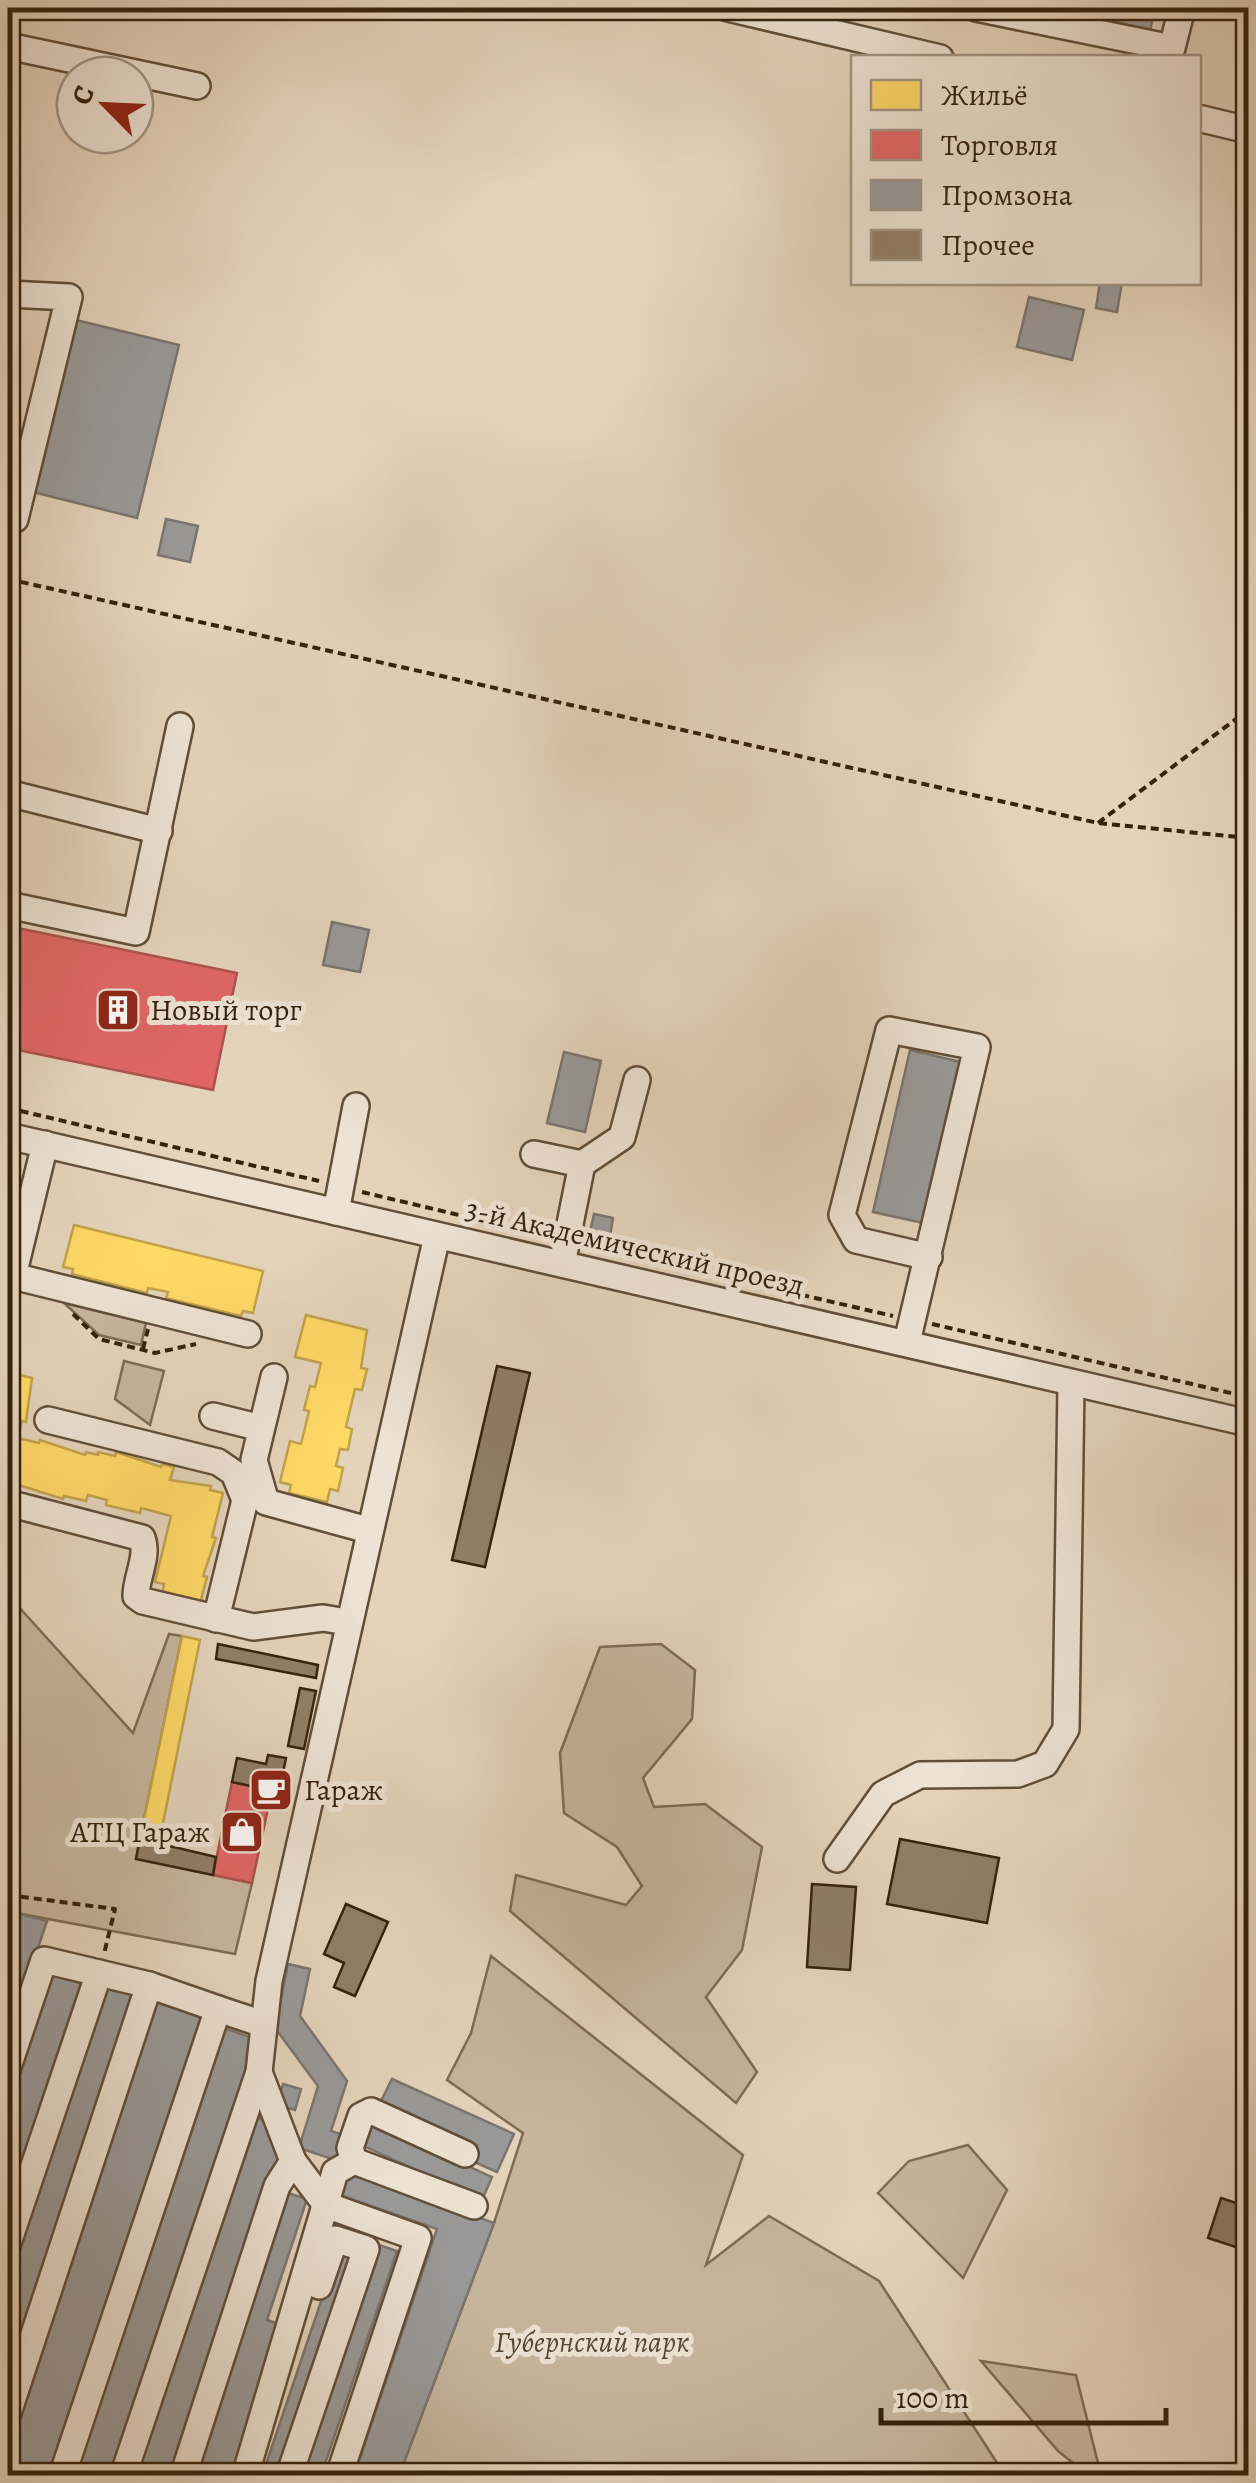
<svg xmlns="http://www.w3.org/2000/svg" width="1256" height="2483" font-family="Alegreya,serif">
<rect width="100%" height="100%" fill="#e4d3bb"/>
<filter id="stains"><feTurbulence type="fractalNoise" baseFrequency=".002" numOctaves="4"/><feColorMatrix values="0 0 0 0 .2 0 0 0 0 .09 0 0 0 0 .02 0 0 0 .5 -.17"/></filter>
<radialGradient id="worn" r=".72"><stop offset=".6" stop-color="#630" stop-opacity="0"/><stop offset="1" stop-color="#630" stop-opacity=".3"/></radialGradient>
<!-- green -->
<g fill="#c6b59d" stroke="#7e6c55" stroke-width="2.5">
<polygon points="64,1303 146,1323 141,1345 99,1335"/>
<polygon points="124,1361 164,1371 150,1425 115,1399"/>
<polygon points="8,1595 133,1733 169,1634 182,1636 136,1858 252,1883 235,1954 16,1913 8,1937"/>
<polygon points="661,1644 695,1670 692,1719 643,1778 654,1807 705,1804 762,1847 742,1950 706,1997 757,2072 736,2103 510,1911 516,1875 626,1905 642,1886 617,1847 564,1813 560,1753 600,1647"/>
<polygon points="491,1956 743,2155 706,2265 769,2216 879,2281 1005,2475 399,2475 494,2223 523,2133 447,2080 471,2033"/>
<polygon points="968,2145 1007,2190 963,2278 878,2193 909,2161"/>
<polygon points="981,2361 1076,2375 1101,2475 1088,2475 1058,2451"/>
</g>
<!-- homes -->
<g fill="#ffd966" stroke="#c2a24b" stroke-width="2.5">
<polygon points="74,1225 263,1271 253,1313 243,1311 241,1316 166,1298 168,1292 148,1288 147,1293 72,1274 73,1269 63,1267"/>
<polygon points="306,1315 367,1330 361,1368 367,1369 362,1390 355,1389 346,1427 352,1429 348,1450 340,1449 336,1466 343,1468 338,1491 330,1489 327,1502 289,1493 291,1485 280,1482 290,1441 301,1444 309,1411 304,1410 310,1386 315,1387 321,1363 295,1357"/>
<polygon points="8,1372 32,1378 26,1422 22,1421 18,1438 39,1443 40,1440 85,1455 86,1452 98,1455 98,1452 115,1456 116,1452 161,1467 162,1464 174,1467 170,1480 211,1486 210,1490 223,1493 212,1537 216,1538 203,1576 207,1577 200,1604 162,1594 164,1584 155,1582 171,1516 141,1508 140,1513 106,1505 107,1500 88,1495 86,1501 64,1496 63,1499 9,1482 13,1466 8,1464"/>
<polygon points="182,1636 200,1640 161,1833 142,1829"/>
</g>
<!-- shops -->
<g fill="#e06666" stroke="#ad524b" stroke-width="2.5">
<polygon points="8,926 237,973 213,1090 8,1048"/>
<polygon points="232,1782 272,1790 252,1883 213,1875"/>
</g>
<!-- industry -->
<g fill="#999" stroke="#7b756f" stroke-width="2.5">
<polygon points="1034,8 1155,8 1149,35"/>
<polygon points="1100,282 1122,282 1117,312 1096,308"/>
<polygon points="1029,297 1084,310 1072,360 1017,347"/>
<polygon points="76,320 179,345 137,518 33,492"/>
<polygon points="166,519 198,526 190,562 158,555"/>
<polygon points="332,922 369,930 360,972 323,965"/>
<polygon points="910,1050 965,1063 928,1224 873,1212"/>
<polygon points="564,1052 601,1061 585,1132 547,1123"/>
<polygon points="594,1214 613,1218 610,1236 590,1232"/>
<polygon points="16,1913 47,1921 8,2037 8,1937"/>
<polygon points="288,1964 310,1969 300,2016 347,2081 331,2131 347,2136 338,2161 299,2148 318,2086 275,2028"/>
<polygon points="48,1973 86,1985 8,2220 8,2094"/>
<polygon points="106,1983 141,1995 8,2394 8,2276"/>
<polygon points="154,1999 207,2017 52,2476 8,2476 8,2445"/>
<polygon points="224,2028 258,2040 114,2476 75,2476"/>
<polygon points="392,2079 514,2134 497,2172 470,2160 477,2145 381,2101"/>
<polygon points="283,2084 301,2089 295,2110 277,2105"/>
<polygon points="252,2115 267,2122 279,2164 174,2476 133,2476"/>
<polygon points="370,2121 492,2177 482,2200 359,2144"/>
<polygon points="349,2171 494,2223 399,2476 354,2476 437,2229 340,2195"/>
<polygon points="288,2193 307,2199 267,2320 282,2325 232,2476 194,2476"/>
<polygon points="379,2245 397,2251 321,2476 300,2476"/>
<polygon points="338,2251 355,2257 280,2476 262,2476"/>
</g>
<!-- building -->
<g fill="#907e67" stroke="#35220d" stroke-width="2.5">
<polygon points="497,1366 530,1373 485,1567 452,1560"/>
<polygon points="218,1644 318,1665 316,1678 216,1659"/>
<polygon points="300,1688 316,1691 304,1749 288,1746"/>
<polygon points="268,1755 286,1758 279,1792 232,1782 237,1758 266,1764"/>
<polygon points="140,1839 216,1857 213,1875 136,1859"/>
<polygon points="900,1839 999,1858 987,1923 887,1904"/>
<polygon points="1248,1852 1248,1890 1237,1886"/>
<polygon points="812,1884 856,1887 850,1970 807,1967"/>
<polygon points="346,1904 388,1922 355,1996 334,1987 344,1963 324,1954"/>
<polygon points="1221,2198 1248,2207 1248,2251 1208,2238"/>
</g>
<g fill="none" stroke-linecap="round" stroke-linejoin="round">
<defs>
<g id="minor">
<polyline points="728,8 940,58"/>
<polyline points="976,8 1172,48 1182,8"/>
<polyline points="8,46 197,86"/>
<polyline points="1198,118 1248,130"/>
<polyline points="8,294 69,297 15,519 8,518"/>
<polyline points="8,793 159,831"/>
<polyline points="8,905 136,932 180,726"/>
<polyline points="8,1136 1248,1423"/>
<polyline points="45,1144 13,1276 248,1334"/>
<polyline points="534,1154 582,1164 562,1264"/>
<polyline points="582,1164 622,1137 637,1080"/>
<polyline points="336,1212 356,1106"/>
<polyline points="907,1342 977,1047 889,1030 842,1215 856,1240 929,1257"/>
<polyline points="274,1377 254,1460 266,1502 368,1530"/>
<polyline points="213,1416 261,1428"/>
<polyline points="48,1420 218,1462 234,1473 245,1500 216,1619"/>
<path d="M8,1503L142,1538C149,1556 136,1577 136,1596L143,1601L253,1627L323,1618L347,1622"/>
<polyline points="837,1859 883,1794 920,1775 1018,1774 1045,1764 1066,1729 1071,1384"/>
<polyline points="149,1985 218,2009"/>
<polyline points="8,2067 44,1960 149,1985 8,2413"/>
<polyline points="259,2072 293,2161 326,2205 418,2238 339,2476"/>
<polyline points="354,2161 350,2148 361,2116 371,2111 465,2154"/>
<polyline points="8,2243 99,1973"/>
<polyline points="62,2476 218,2009 263,2024"/>
<polyline points="123,2476 259,2072 269,1981 437,1236"/>
<polyline points="183,2476 277,2186 293,2161"/>
<polyline points="245,2476 335,2172 354,2161 474,2206"/>
<polyline points="289,2476 366,2249 335,2239 319,2286"/>
</g>
</defs>
<!-- minor casing -->
<use href="#minor" stroke="#614e38" stroke-width="30"/>
<!-- path -->
<g stroke="#35220d" stroke-width="4" stroke-dasharray="8 5" stroke-linecap="butt">
<polyline points="8,579 1098,823 1248,838"/>
<polyline points="1098,823 1248,710"/>
<polyline points="8,1108 319,1181"/>
<polyline points="362,1192 547,1236"/>
<polyline points="586,1245 893,1316"/>
<polyline points="73,1314 99,1339 155,1353 196,1344"/>
<polyline points="932,1324 1248,1397"/>
<polyline points="143,1349 148,1329"/>
<polyline points="8,1895 115,1909 104,1954"/>
</g>
<!-- minor -->
<use href="#minor" stroke="#ede2d3" stroke-width="25"/>
</g>
<!-- icons -->
<defs>
<symbol id="building-square" viewBox="-11 -11 22 22"><rect x="-9" y="-9" width="18" height="18" rx="4" fill="#8f2418" stroke="#ede2d3"/><path d="M-4-6H4V6H1V3H-1V6H-4ZM-2.5-4.3h1.7v1.8h-1.7ZM.8-4.3h1.7v1.8H.8ZM-2.5-1h1.7V.8h-1.7ZM.8-1h1.7V.8H.8Z" fill="#fff"/></symbol>
<symbol id="cafe-square" viewBox="-11 -11 22 22"><rect x="-9" y="-9" width="18" height="18" rx="4" fill="#8f2418" stroke="#ede2d3"/><path d="M-5.5-4.5H6V0H3Q3 3.5 0 3.5H-2.5Q-5.5 3.5-5.5 0ZM3-3.2v2h1.7v-2ZM-6 4.5H4V6H-6Z" fill="#fff"/></symbol>
<symbol id="shop-square" viewBox="-11 -11 22 22"><rect x="-9" y="-9" width="18" height="18" rx="4" fill="#8f2418" stroke="#ede2d3"/><path d="M-5-2.5h2.3a2.7 3.5 0 0 1 5.4 0H5L5.5 6h-11ZM-1.5-2.5h3a1.5 2.3 0 0 0-3 0Z" fill="#fff"/></symbol>
</defs>
<g fill-rule="evenodd">
<use href="#building-square" x="93" y="985" width="50" height="50"/>
<use href="#cafe-square" x="246" y="1765" width="50" height="50"/>
<use href="#shop-square" x="217" y="1807" width="50" height="50"/>
</g>
<g text-anchor="middle" dominant-baseline="central" stroke-width="10" stroke-linejoin="round" paint-order="stroke">
<!-- poi labels -->
<g font-size="30" fill="#35220d" stroke="#ede2d3" text-anchor="start">
<text x="150" y="1010">Новый торг</text>
<text x="304" y="1790">Гараж</text>
<text x="210" y="1832" text-anchor="end">АТЦ Гараж</text>
</g>
<!-- street labels -->
<g font-size="30" fill="#35220d" stroke="#ede2d3">
<text transform="translate(635 1247) rotate(13)">3-й Академический проезд</text>
</g>
<!-- park labels -->
<g font-size="30" font-style="italic" fill="#594731" stroke="#ede2d3">
<text x="592" y="2342">Губернский парк</text>
</g>
</g>
<!-- margin -->
<rect width="1256" height="2483" fill="none" stroke="#e4d3bb" stroke-width="40"/>
<rect x="10" y="10" width="1236" height="2463" fill="none" stroke="#35220d" stroke-width="5"/>
<rect x="20" y="20" width="1216" height="2443" fill="none" stroke="#35220d" stroke-width="2.5"/>
<!-- legend -->
<rect x="851" y="55" width="350" height="230" fill="#ede2d3" stroke="#a39584" stroke-width="2.5"/>
<rect x="871" y="80" width="50" height="30" fill="#ffd966" stroke="#a39584" stroke-width="2.5"/>
<text x="941" y="105" font-size="30" fill="#35220d">Жильё</text>
<rect x="871" y="130" width="50" height="30" fill="#e06666" stroke="#a39584" stroke-width="2.5"/>
<text x="941" y="155" font-size="30" fill="#35220d">Торговля</text>
<rect x="871" y="180" width="50" height="30" fill="#999999" stroke="#a39584" stroke-width="2.5"/>
<text x="941" y="205" font-size="30" fill="#35220d">Промзона</text>
<rect x="871" y="230" width="50" height="30" fill="#907e67" stroke="#a39584" stroke-width="2.5"/>
<text x="941" y="255" font-size="30" fill="#35220d">Прочее</text>
<!-- north arrow -->
<g transform="translate(105 105) rotate(294)"><circle r="48" fill="#ede2d3" stroke="#a39584" stroke-width="2.5"/>
<path d="M0-8L18 38L0 25L-18 38Z" fill="#8f2418"/>
<text y="-15" font-size="28" font-weight="bold" text-anchor="middle" fill="#35220d">С</text>
</g>
<!-- scale -->
<path d="M881 2408v15h285v-15" fill="none" stroke="#35220d" stroke-width="5"/>
<text x="896" y="2408" font-size="30" fill="#35220d" stroke="#ede2d3" stroke-width="8" paint-order="stroke">100 m</text>
<rect width="100%" height="100%" filter="url(#stains)"/>
<rect width="100%" height="100%" fill="url(#worn)"/>
</svg>
